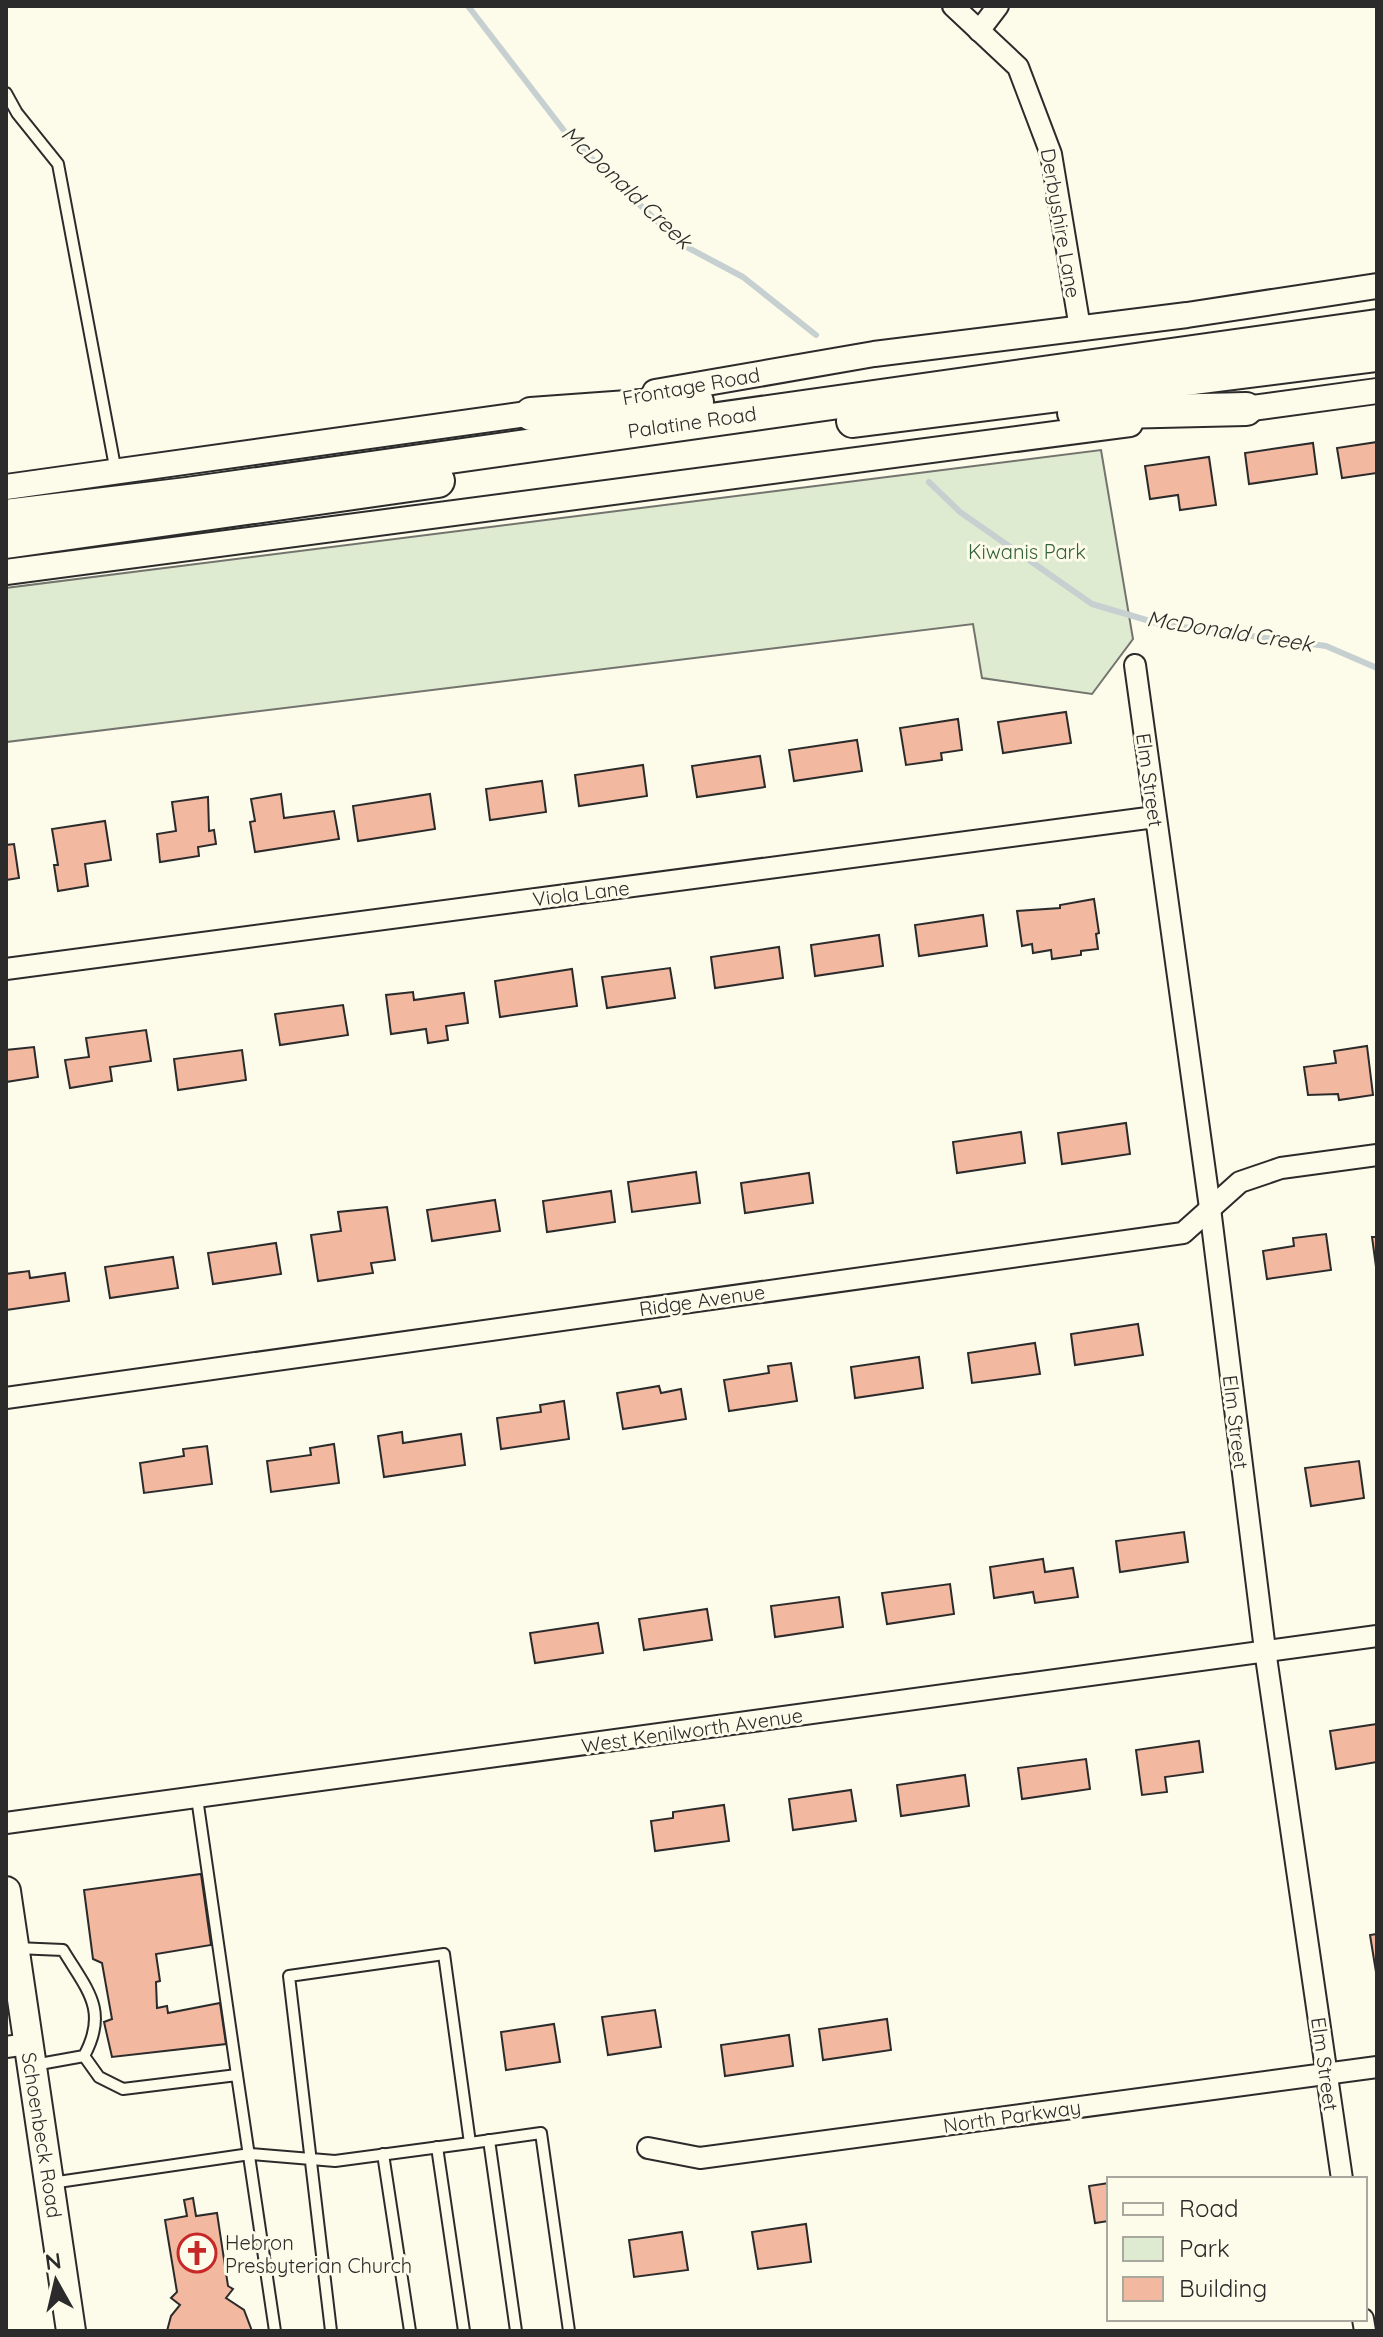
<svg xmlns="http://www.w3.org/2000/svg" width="1383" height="2337" font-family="Quicksand,sans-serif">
<rect width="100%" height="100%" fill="#fdfbea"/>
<!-- green -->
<polygon fill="#deebd1" stroke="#74746e" stroke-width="2" points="1101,450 1133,639 1092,694 982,678 973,624 6,742 6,588"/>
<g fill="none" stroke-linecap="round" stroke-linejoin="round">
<!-- stream -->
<g stroke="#c7d0d0" stroke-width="6">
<polyline points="468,6 569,137 619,185 681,244 743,277 816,335"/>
<polyline points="929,482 960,512 1092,604 1160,624 1326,646 1377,668"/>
</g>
</g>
<!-- building -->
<g fill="#f2b8a0" stroke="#2b2b2b" stroke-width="2">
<polygon points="1377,442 1377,473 1342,478 1337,448"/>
<polygon points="1313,443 1317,474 1249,484 1245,453"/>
<polygon points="1209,457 1216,505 1180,510 1178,495 1150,499 1145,466"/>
<polygon points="1066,712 1071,743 1003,753 998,722"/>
<polygon points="958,719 962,750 941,753 942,760 906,765 900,728"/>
<polygon points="857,740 862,771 794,781 789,750"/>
<polygon points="760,756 765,787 697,797 692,766"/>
<polygon points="643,765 647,796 579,806 575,775"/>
<polygon points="542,781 546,812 490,820 486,789"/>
<polygon points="281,794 284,818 334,811 339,839 255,852 250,822 255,821 251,799"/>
<polygon points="430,794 435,829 358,841 353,806"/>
<polygon points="208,797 209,831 214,830 216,844 198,847 199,856 160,862 157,834 176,831 172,802"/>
<polygon points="105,821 111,860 85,864 88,886 58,891 54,865 58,865 52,829"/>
<polygon points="14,844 19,878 6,880 6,845"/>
<polygon points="1094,899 1099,933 1096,934 1098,949 1081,951 1081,955 1052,959 1051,950 1033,953 1032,944 1022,946 1017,911 1060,908 1060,905"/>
<polygon points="983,915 987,946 919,956 915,925"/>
<polygon points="879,935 883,966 815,976 811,945"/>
<polygon points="779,947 783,978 715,988 711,957"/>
<polygon points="670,968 675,998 607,1008 602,977"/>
<polygon points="572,969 577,1006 500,1017 495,981"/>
<polygon points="413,992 414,1000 464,993 468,1023 446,1026 448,1040 428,1043 426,1029 391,1034 386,995"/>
<polygon points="343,1005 348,1035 280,1045 275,1014"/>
<polygon points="146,1030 151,1061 110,1067 112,1081 70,1088 65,1060 89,1057 86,1038"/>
<polygon points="1367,1046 1373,1095 1339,1100 1338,1094 1308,1095 1304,1067 1336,1063 1334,1051"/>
<polygon points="34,1047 38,1077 6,1082 6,1050"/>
<polygon points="242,1050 246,1080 178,1090 174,1059"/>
<polygon points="1126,1123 1130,1154 1062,1164 1058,1133"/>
<polygon points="1021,1132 1025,1163 957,1173 953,1142"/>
<polygon points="696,1172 700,1203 632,1212 628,1182"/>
<polygon points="809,1173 813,1203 745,1213 741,1183"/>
<polygon points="611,1191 615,1222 547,1232 543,1201"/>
<polygon points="495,1200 500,1231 432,1241 427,1210"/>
<polygon points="387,1207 395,1260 371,1263 373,1273 318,1281 311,1235 341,1231 338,1212"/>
<polygon points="1326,1234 1331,1270 1267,1279 1263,1251 1294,1246 1293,1238"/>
<polygon points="1372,1237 1377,1237 1377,1274"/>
<polygon points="276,1243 281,1274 213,1284 208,1253"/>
<polygon points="173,1257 178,1288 110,1298 105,1267"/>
<polygon points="29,1271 30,1278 65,1273 69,1301 6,1310 6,1274"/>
<polygon points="1138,1324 1143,1355 1075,1365 1071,1334"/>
<polygon points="1035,1343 1040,1374 972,1383 968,1353"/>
<polygon points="919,1357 923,1388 855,1398 851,1367"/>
<polygon points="791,1363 797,1401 729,1411 724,1380 769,1373 768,1366"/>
<polygon points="659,1386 661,1393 681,1389 686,1419 623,1429 617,1393"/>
<polygon points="564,1401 569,1439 501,1449 497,1418 541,1412 540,1405"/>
<polygon points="402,1432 403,1443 461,1434 465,1465 384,1477 378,1436"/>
<polygon points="334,1444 339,1483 271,1492 267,1461 311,1455 310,1448"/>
<polygon points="207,1446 212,1484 144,1493 140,1463 184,1456 183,1449"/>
<polygon points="1359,1461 1364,1498 1311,1506 1305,1468"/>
<polygon points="1184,1532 1188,1562 1120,1572 1116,1541"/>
<polygon points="1043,1559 1045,1572 1073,1568 1078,1597 1035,1603 1033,1592 994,1598 990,1567"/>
<polygon points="950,1584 954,1614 887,1624 882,1593"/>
<polygon points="839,1597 843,1627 775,1637 771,1606"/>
<polygon points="707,1609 712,1640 644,1650 639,1619"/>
<polygon points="598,1623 603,1653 535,1663 530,1633"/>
<polygon points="1377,1724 1377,1762 1336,1769 1330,1731"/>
<polygon points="1199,1741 1203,1772 1165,1777 1167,1792 1142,1795 1136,1750"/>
<polygon points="1086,1759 1090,1789 1022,1799 1018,1768"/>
<polygon points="965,1775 969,1806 901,1816 897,1785"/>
<polygon points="851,1790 856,1821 793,1830 789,1799"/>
<polygon points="724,1805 729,1841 655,1851 651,1821 673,1818 673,1812"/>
<polygon points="201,1874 211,1945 156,1954 160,1981 156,1982 157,2008 167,2006 168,2013 220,2003 226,2044 112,2057 104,2022 112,2019 102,1963 93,1959 84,1890"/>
<polygon points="1377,1934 1377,1972 1376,1972 1370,1935"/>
<polygon points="655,2010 661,2047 608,2055 602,2017"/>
<polygon points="887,2019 891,2050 823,2060 819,2029"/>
<polygon points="554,2024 560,2062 506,2070 501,2032"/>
<polygon points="789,2035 793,2066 725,2076 721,2045"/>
<polygon points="1109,2183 1109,2221 1095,2223 1089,2186"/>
<polygon points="193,2198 196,2216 217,2213 228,2286 233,2289 226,2298 244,2310 252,2331 167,2331 171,2316 180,2305 171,2298 177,2292 165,2220 187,2216 184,2200"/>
<polygon points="806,2224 811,2262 758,2269 752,2232"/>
<polygon points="682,2232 688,2270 634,2277 629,2240"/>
</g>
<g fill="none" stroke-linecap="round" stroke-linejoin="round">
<defs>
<g id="service">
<polyline points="6,93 17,113 58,164 116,472"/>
<polyline points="197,1798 237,2075"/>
<path d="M16,1948L63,1950C87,1990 109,2010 84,2056L34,2065"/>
<polyline points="84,2056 99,2077 123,2089 237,2075 275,2331"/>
<polyline points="489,2140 516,2331"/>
<polyline points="470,2143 541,2133 569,2331"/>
<polyline points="437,2147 464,2331"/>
<polyline points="383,2154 410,2331"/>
<polyline points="51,2183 250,2154 335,2161 470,2143 444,1954 289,1976 331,2331"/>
</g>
<g id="minor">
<polyline points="953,6 1018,67 1051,154 1080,328"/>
<polyline points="979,31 998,6"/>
<polyline points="1135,665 1210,1208 1265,1650 1342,2179"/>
<polyline points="6,969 1155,817"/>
<polyline points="6,1398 1183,1233 1240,1182 1281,1168 1377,1155"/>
<polyline points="6,1823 1377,1636"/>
<polyline points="6,2047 28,2044"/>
<polyline points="648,2148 700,2158 1377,2067"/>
<polyline points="1363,2319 1365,2331"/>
</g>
<g id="tertiary">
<polyline points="655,392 874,354 1187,315 1377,286"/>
<polyline points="1230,411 1377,391"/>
<polyline points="6,487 548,411"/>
<polyline points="6,572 1130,424"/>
</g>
<polyline id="secondary" points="6,1891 71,2331"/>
<g id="trunk">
<polyline points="1074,413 1246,409"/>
<polyline points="531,414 697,402"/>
<polyline points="853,421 1377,355"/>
<polyline points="6,516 187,494 1377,326"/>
<polyline points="6,542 438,481"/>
</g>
</defs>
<!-- service casing -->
<use href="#service" stroke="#2b2b2b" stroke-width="14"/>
<!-- minor casing -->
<use href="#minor" stroke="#2b2b2b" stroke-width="24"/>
<!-- tertiary casing -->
<use href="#tertiary" stroke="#2b2b2b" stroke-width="28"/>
<!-- secondary casing -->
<use href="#secondary" stroke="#2b2b2b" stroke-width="32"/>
<!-- trunk casing -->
<use href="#trunk" stroke="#2b2b2b" stroke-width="36"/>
<!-- service -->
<use href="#service" stroke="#fdfbea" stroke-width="10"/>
<!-- minor -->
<use href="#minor" stroke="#fdfbea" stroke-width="20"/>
<!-- tertiary -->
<use href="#tertiary" stroke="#fdfbea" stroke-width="24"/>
<!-- secondary -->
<use href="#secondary" stroke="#fdfbea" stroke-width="28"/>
<!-- trunk -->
<use href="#trunk" stroke="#fdfbea" stroke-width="32"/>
</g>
<!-- icons -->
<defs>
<symbol id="church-ring" viewBox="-11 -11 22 22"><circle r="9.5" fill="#fdfbea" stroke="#c62828" stroke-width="1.5"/><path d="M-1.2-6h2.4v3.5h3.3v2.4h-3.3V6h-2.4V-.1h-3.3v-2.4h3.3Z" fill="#c62828"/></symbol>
</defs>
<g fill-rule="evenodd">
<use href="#church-ring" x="175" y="2231" width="44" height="44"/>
</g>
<g text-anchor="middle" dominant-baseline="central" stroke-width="6" stroke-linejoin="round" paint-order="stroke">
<!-- street labels -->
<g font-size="20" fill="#2b2b2b" stroke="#fdfbea">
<text transform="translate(1061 223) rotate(80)">Derbyshire Lane</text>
<text transform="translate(691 386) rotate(-10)">Frontage Road</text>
<text transform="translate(692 422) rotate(-8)">Palatine Road</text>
<text transform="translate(1150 780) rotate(82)">Elm Street</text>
<text transform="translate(581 893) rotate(-7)">Viola Lane</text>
<text transform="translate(702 1300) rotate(-8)">Ridge Avenue</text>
<text transform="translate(1236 1422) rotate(83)">Elm Street</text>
<text transform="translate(692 1730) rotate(-8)">West Kenilworth Avenue</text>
<text transform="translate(1325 2064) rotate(82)">Elm Street</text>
<text transform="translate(1012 2116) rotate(-8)">North Parkway</text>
<text transform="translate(42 2135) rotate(81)">Schoenbeck Road</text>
</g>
<!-- park labels -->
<g font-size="20" fill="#34623c" stroke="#fdfbea">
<text x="1027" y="551">Kiwanis Park</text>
</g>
<!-- poi labels -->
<g font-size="20" fill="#2b2b2b" stroke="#fdfbea" text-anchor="start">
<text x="225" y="2242">Hebron<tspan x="225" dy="23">Presbyterian Church</tspan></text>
</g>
<!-- water labels -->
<g font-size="22" font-style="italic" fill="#2b2b2b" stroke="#fdfbea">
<text transform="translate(627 187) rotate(43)">McDonald Creek</text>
<text transform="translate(1230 631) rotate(9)">McDonald Creek</text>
</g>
</g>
<!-- border -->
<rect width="1383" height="2337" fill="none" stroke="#2b2b2b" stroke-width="16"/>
<!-- legend -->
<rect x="1107" y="2177" width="260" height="144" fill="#fdfbea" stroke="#a9a89e" stroke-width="2"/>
<rect x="1123" y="2203" width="40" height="12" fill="#fdfbea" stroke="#a9a89e" stroke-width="2"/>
<text x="1179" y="2217" font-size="24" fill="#2b2b2b">Road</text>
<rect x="1123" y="2237" width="40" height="24" fill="#deebd1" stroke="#a9a89e" stroke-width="2"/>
<text x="1179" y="2257" font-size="24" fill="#2b2b2b">Park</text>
<rect x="1123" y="2277" width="40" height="24" fill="#f2b8a0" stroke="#a9a89e" stroke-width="2"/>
<text x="1179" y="2297" font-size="24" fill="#2b2b2b">Building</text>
<!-- north arrow -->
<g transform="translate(56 2281) rotate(352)" stroke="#fdfbea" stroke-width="6" paint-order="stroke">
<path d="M0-6L14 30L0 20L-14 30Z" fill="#2b2b2b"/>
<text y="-12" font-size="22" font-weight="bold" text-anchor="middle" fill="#2b2b2b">N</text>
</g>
</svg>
